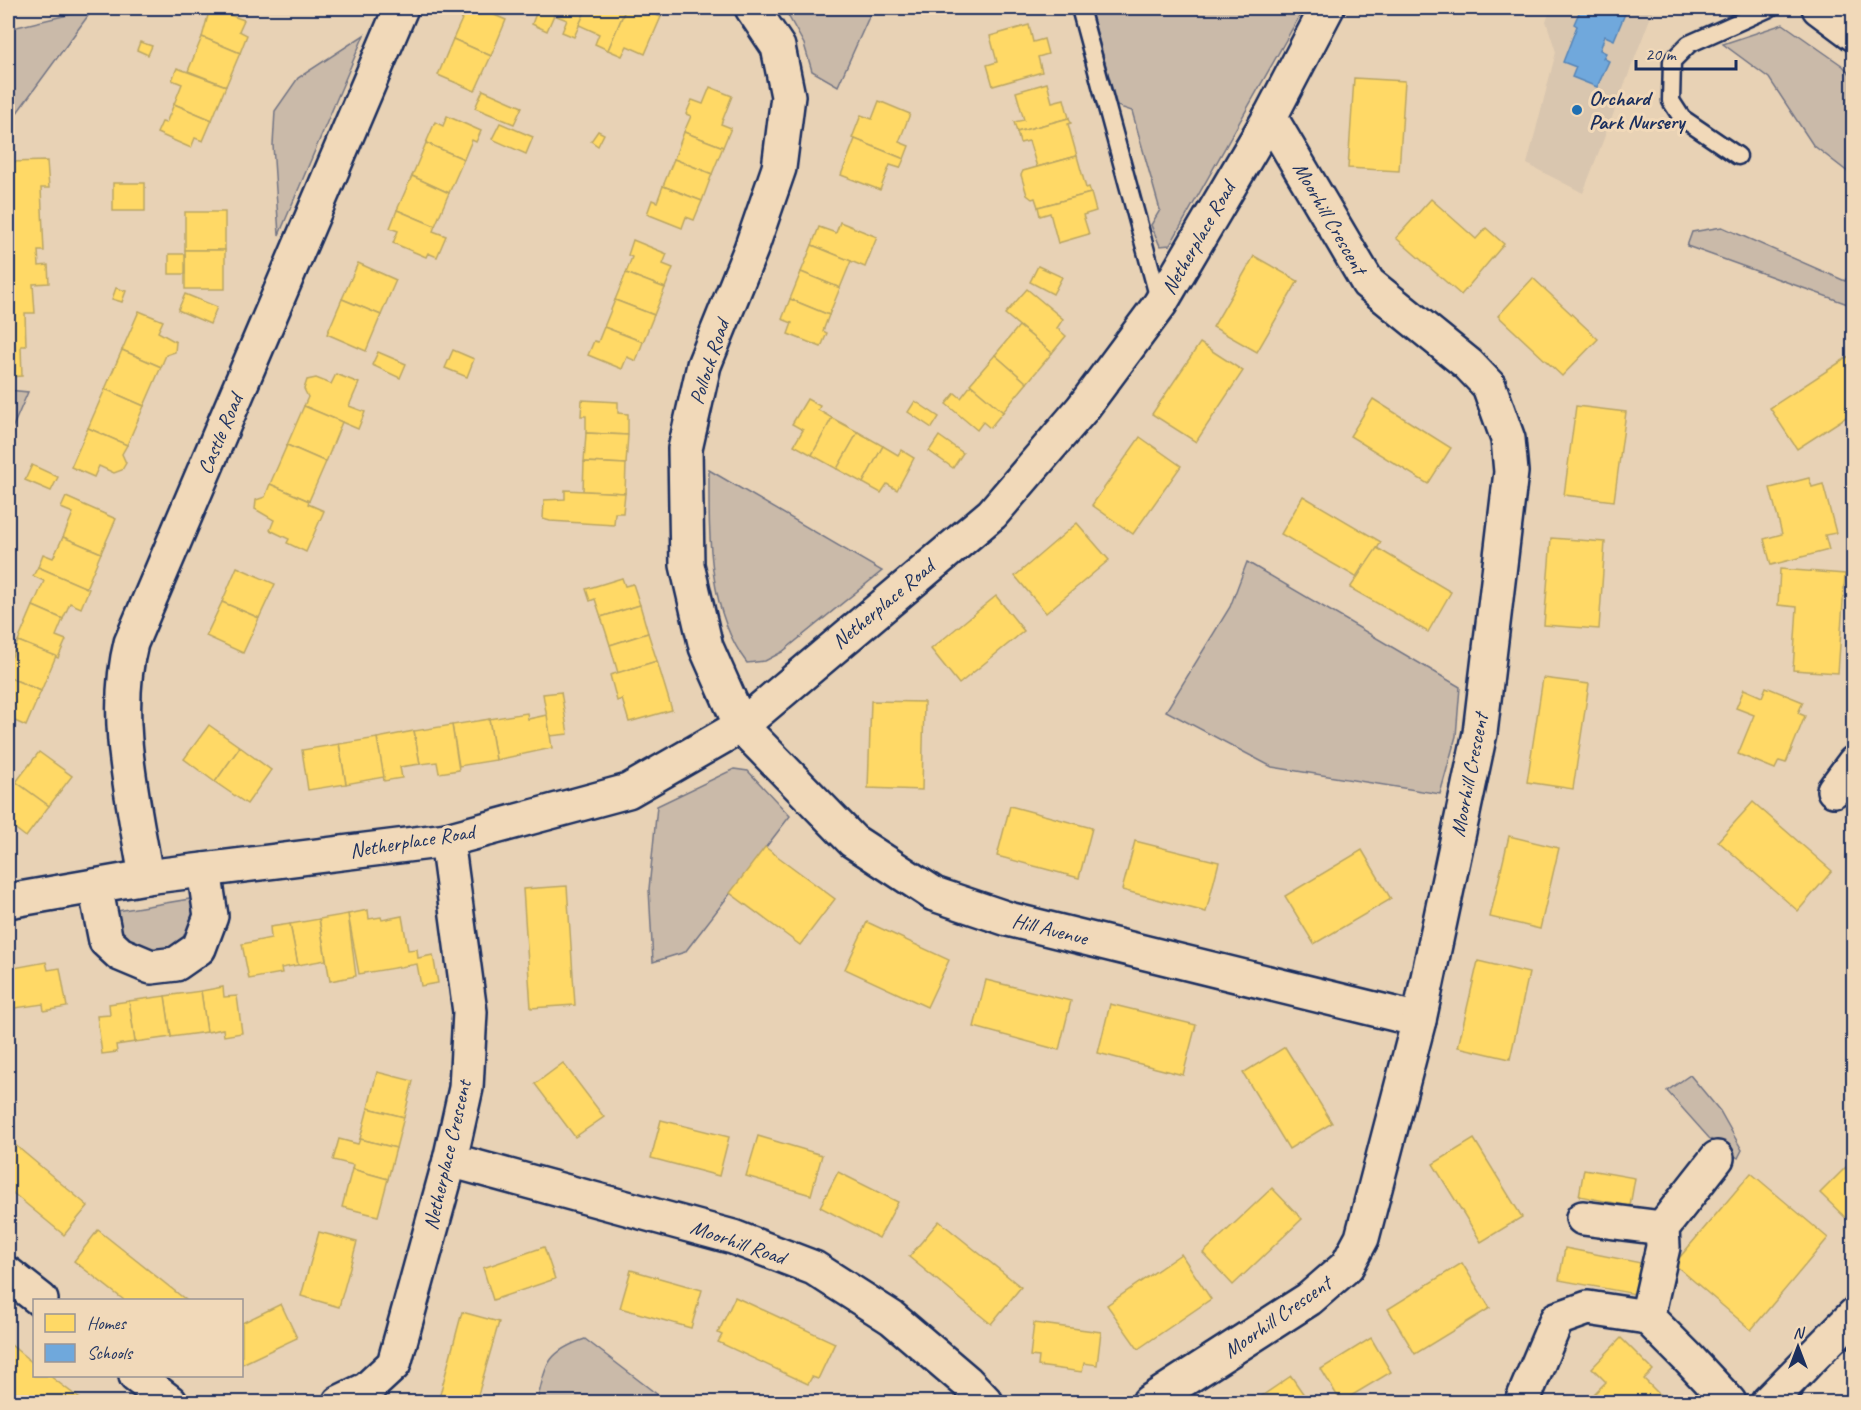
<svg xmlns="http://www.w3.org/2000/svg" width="1861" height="1410" font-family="Caveat,sans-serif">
<rect width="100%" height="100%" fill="#e8d2b5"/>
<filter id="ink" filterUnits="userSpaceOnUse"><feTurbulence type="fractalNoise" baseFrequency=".0167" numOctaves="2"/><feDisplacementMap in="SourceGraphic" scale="12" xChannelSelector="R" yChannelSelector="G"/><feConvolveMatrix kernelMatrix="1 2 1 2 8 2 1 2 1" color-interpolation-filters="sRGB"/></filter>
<g filter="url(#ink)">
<!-- built -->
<polygon fill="#d9c6af" points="1552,8 1654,8 1583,193 1527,164 1556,52 1546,21"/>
<!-- green -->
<g fill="#cabaa9" stroke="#727484" stroke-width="1.5">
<polygon points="784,8 873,8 838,86 812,71 804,44"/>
<polygon points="1090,8 1304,8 1170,245 1160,246 1151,225 1160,210 1132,111 1117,106"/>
<polygon points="93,9 8,125 8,29"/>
<polygon points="1783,24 1843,66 1853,77 1853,176 1813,145 1769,78 1723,44"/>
<polygon points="364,35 279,235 273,145 275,111 298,78"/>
<polygon points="1722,227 1845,281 1853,268 1853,306 1687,246 1692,232"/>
<polygon points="8,390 28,392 8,438"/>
<path d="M709,470L882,571L782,652L765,661L747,663C707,610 709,533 709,470Z"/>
<polygon points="1247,562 1460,687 1456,736 1440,794 1272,767 1166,711 1230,607"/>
<polygon points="734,769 748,771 790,816 685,952 653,962 649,889 657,806"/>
<polygon points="202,897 202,924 167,957 127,952 105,913"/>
<polygon points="1690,1075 1720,1111 1742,1150 1738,1158 1709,1138 1667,1091"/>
<path d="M585,1339L667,1402H537C546,1365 546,1352 585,1339Z"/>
</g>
<!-- homes -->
<g fill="#ffd966" stroke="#bba664" stroke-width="1.5">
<polygon points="210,8 244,20 239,31 247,35 240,53 202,37"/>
<polygon points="467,8 478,8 506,20 491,56 453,39"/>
<polygon points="538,8 587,8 574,37 562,32 567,20 554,15 547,31 532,24"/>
<polygon points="587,8 626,8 608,50 595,44 599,34 579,25"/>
<polygon points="626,8 638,8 661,17 645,54 627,46 622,56 608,50"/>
<polygon points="1029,25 1033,42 1044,39 1048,54 1038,57 1042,72 993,86 987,65 997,62 990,36"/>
<polygon points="202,37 240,53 226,86 188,71"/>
<polygon points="453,39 491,56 475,91 438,75"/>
<polygon points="140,42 152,46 148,55 137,50"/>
<polygon points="177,68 226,86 212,120 174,104 182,84 172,80"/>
<polygon points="1354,78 1405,81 1399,171 1348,168"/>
<polygon points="1047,83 1052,102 1064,99 1069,118 1017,132 1014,122 1024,120 1016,92"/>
<polygon points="710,87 732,96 721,124 731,128 723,147 684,132 691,116 686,114 692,100 703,104"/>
<polygon points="483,90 522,107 514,124 475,108"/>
<polygon points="879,101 910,114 899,142 909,146 904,159 852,138 861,115 872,119"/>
<polygon points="174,104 212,120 203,141 195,138 191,148 157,133 162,122 166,123"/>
<polygon points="447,116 481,131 476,142 472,140 464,159 426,143 435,122 443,126"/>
<polygon points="1069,118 1071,123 1068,124 1077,156 1037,167 1029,141 1020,143 1017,132"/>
<polygon points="500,123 533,137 526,154 492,139"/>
<polygon points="598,131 604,134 598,146 591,141"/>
<polygon points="684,132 723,147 712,174 674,159"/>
<polygon points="855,139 904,159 900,168 890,165 880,190 841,175"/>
<polygon points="426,143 464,159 449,193 412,176"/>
<polygon points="1077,156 1086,188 1089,187 1091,193 1038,207 1035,198 1032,199 1027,195 1021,175 1023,171"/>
<polygon points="674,159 712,174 702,201 663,186"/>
<polygon points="47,161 49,188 41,188 44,251 38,251 39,266 48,265 49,283 33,284 35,313 25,313 26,346 21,346 22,376 8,377 8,162"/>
<polygon points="412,176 449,193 435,226 397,210"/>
<rect x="113" y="183" width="32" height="28"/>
<polygon points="663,186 702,201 694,220 686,217 682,228 647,214 652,200 657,202"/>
<polygon points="1091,193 1096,211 1083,215 1089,234 1058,243 1050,213 1040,216 1038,207"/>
<polygon points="1431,199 1476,239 1486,228 1504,244 1461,295 1396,238"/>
<polygon points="397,210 435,226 433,231 446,236 437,257 428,253 426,257 393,243 398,231 390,228"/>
<rect x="185" y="212" width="40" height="38"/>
<polygon points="840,222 877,237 865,267 812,245 819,227 836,233"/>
<polygon points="633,240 667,254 663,264 673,268 665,288 626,273 632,257 628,255"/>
<polygon points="812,245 851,261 840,288 801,272"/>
<rect x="185" y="250" width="40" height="39"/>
<rect x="169" y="254" width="16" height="20"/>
<polygon points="1254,256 1298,281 1257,352 1213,327"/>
<polygon points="358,263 396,280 381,315 342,299"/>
<polygon points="1038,266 1062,277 1053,294 1030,282"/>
<polygon points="801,272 840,288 829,315 790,299"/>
<polygon points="626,273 665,288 654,315 615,300"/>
<polygon points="1533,278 1598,339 1562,376 1498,316"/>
<polygon points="116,288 126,291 122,302 112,299"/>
<polygon points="1027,289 1063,319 1057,328 1066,336 1052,353 1005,314"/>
<polygon points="185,294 217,307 210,324 178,310"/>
<polygon points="342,299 381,315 366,351 327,334"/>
<polygon points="790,299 829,315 823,331 827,333 821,347 788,334 792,323 782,319"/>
<polygon points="615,300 654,315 643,342 604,327"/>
<polygon points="139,311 163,321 158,332 176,342 175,352 166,355 161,367 122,350"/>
<polygon points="1019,326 1052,353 1027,383 995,355"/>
<polygon points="604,327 643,342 636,361 627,357 622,369 588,355 594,341 598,342"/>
<polygon points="1200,343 1243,371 1196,442 1152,414"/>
<polygon points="122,350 161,367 144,406 105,389"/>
<polygon points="453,350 474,359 467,377 445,368"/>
<polygon points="378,352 406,364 400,378 372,365"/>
<polygon points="1854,353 1854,412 1797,449 1770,408"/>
<polygon points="995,355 1027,383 1003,412 970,384"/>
<polygon points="336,374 359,383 349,406 365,412 358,429 304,406 308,397 304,389 307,380 316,378 331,384"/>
<polygon points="971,385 1003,412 990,428 983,422 977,430 946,404 955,393 961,398"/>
<polygon points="105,389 144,406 127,445 88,428"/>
<polygon points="807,399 820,406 818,410 832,418 812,455 794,445 803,430 792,424"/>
<polygon points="1373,399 1451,448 1428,484 1350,436"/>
<polygon points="582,400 618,402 618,413 628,414 628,435 586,433 586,416 581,416"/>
<polygon points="915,401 939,417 932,428 908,412"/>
<polygon points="304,406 342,422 326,462 287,445"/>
<polygon points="1576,406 1626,412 1614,501 1564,495"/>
<polygon points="832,418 858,432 837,469 812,455"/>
<polygon points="88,428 127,445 122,454 126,463 122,470 114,473 99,466 94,477 71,467"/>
<polygon points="858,432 883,446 863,483 837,469"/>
<polygon points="586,433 628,435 626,464 584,462"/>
<polygon points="939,436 963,453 953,468 929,451"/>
<polygon points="1140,437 1181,466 1133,534 1092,505"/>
<polygon points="287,445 326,462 309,501 270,484"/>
<polygon points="883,446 898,455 901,450 914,458 897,490 887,484 881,493 863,483"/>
<polygon points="584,462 626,464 625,493 583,491"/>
<polygon points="32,465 58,477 51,491 25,480"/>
<polygon points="1809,478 1812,487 1823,484 1836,533 1825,535 1829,550 1771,565 1764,539 1782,534 1770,488"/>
<polygon points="270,484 309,501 308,504 324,511 306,552 287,543 289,539 270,530 274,520 255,509 256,500 265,497"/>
<polygon points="565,490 625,493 623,513 615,513 614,525 550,521 543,519 544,500 565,499"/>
<polygon points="1303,496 1381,542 1367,566 1364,564 1356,577 1281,534"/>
<polygon points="66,497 116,519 101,553 63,537 73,513 61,508"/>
<polygon points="1077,523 1109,560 1046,613 1015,576"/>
<polygon points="63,537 101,553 86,588 38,567 43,554 53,558"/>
<polygon points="1551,538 1605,542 1599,629 1544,625"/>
<polygon points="1377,548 1451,592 1428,632 1350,588"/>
<polygon points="38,567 89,589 81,608 70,603 63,619 33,606 44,581 33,576"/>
<polygon points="237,567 275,584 259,618 222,602"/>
<polygon points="1780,569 1845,574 1838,673 1793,670 1797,607 1778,605"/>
<polygon points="622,578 625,586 633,584 640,605 601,617 595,599 590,601 586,589"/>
<polygon points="996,596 1024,631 959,684 931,649"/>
<polygon points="222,602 259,618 243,653 206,636"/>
<polygon points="640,605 648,633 610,645 601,617"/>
<polygon points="33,606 63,619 56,636 66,640 58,658 18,641"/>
<polygon points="648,633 657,661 618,673 610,645"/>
<polygon points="18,641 56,656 41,691 8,677 8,666"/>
<polygon points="657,661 672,710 629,722 622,699 617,701 610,675"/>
<polygon points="8,677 41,691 26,726 8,718"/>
<polygon points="1543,678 1589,684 1573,789 1527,782"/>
<polygon points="1766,687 1803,702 1798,713 1805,716 1786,763 1779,761 1775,769 1738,754 1754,715 1736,708 1744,689 1762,697"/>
<polygon points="561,692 568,734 550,736 543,694"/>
<polygon points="871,701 924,702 922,790 868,788"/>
<polygon points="527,713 528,719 547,715 552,748 496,760 489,719"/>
<polygon points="489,719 496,760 459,766 452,725"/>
<polygon points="209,725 240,747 215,782 184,759"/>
<polygon points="452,725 459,770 439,773 437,762 420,764 414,731"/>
<polygon points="414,731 420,764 400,767 402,778 384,781 377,738"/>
<polygon points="377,738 384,777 346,784 339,744"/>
<polygon points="339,744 346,784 308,790 302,750"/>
<polygon points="240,747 271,770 247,804 215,782"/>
<polygon points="39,752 72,776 49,806 16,782"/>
<polygon points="16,782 49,806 26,837 8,823 8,794"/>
<polygon points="1753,802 1832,871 1798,911 1718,841"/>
<polygon points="1010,806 1092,828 1079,878 997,856"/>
<polygon points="1509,836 1559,848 1540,929 1490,917"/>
<polygon points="1135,841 1219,862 1206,912 1122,890"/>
<polygon points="765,847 835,899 800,945 730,893"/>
<polygon points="1362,850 1391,899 1314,944 1285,896"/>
<polygon points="567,886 575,1005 531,1008 523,889"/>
<polygon points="368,910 369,919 381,917 382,920 402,916 408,950 417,949 418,958 433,955 438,983 421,986 417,964 359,974 348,914"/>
<polygon points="348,914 356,976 330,981 319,919"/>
<polygon points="319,919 326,960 298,965 290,924"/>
<polygon points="867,922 949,960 927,1007 845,969"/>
<polygon points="290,924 298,965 281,968 282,973 249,979 242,944 271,938 270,927"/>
<polygon points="1478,961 1529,973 1510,1059 1458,1047"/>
<polygon points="46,962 48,970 60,968 67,1007 44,1011 43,1004 8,1009 8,969"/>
<polygon points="986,980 1071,1001 1059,1050 974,1027"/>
<polygon points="223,987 224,997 237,996 242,1033 224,1036 223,1029 207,1032 201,991"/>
<polygon points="201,991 207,1032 171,1037 165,996"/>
<polygon points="165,996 171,1037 135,1042 129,1001"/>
<polygon points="129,1001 135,1042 116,1045 117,1052 102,1054 97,1016 110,1015 109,1004"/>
<polygon points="1110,1004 1196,1025 1183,1075 1098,1053"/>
<polygon points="1285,1047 1332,1123 1289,1149 1243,1073"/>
<polygon points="563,1063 604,1117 575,1137 535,1084"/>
<polygon points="377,1072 413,1081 404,1117 368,1108"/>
<polygon points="368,1108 404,1117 396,1148 360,1139"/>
<polygon points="661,1120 729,1137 719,1176 651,1158"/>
<polygon points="758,1136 822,1155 811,1195 746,1176"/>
<polygon points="8,1139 88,1206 64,1235 8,1189"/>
<polygon points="339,1139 358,1144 360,1139 396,1148 388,1179 352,1169 353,1165 333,1160"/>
<polygon points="1474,1139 1522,1217 1481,1242 1433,1164"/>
<polygon points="1854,1159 1854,1226 1820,1193"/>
<polygon points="352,1169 388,1179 378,1216 342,1207"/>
<polygon points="1584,1169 1635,1178 1630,1206 1579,1196"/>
<polygon points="838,1172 898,1202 879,1238 820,1207"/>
<polygon points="1751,1173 1828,1238 1751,1330 1674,1264"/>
<polygon points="1272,1188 1302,1219 1233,1285 1203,1253"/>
<polygon points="939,1221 1021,1287 991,1324 909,1257"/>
<polygon points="98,1230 186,1300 124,1300 74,1261"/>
<polygon points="319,1232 357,1242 339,1307 301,1296"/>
<polygon points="544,1247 555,1279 493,1300 483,1268"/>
<polygon points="1565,1248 1641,1263 1635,1294 1559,1280"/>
<polygon points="1181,1254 1211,1299 1138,1349 1107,1305"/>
<polygon points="1462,1263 1490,1308 1415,1354 1388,1309"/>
<polygon points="631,1270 702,1290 691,1328 620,1308"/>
<polygon points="735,1297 835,1343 818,1379 812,1377 808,1384 718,1342 722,1335 718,1333"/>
<polygon points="281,1304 297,1338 242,1364 242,1323"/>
<polygon points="462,1312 499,1322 476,1402 438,1402"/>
<polygon points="1034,1323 1101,1332 1097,1365 1084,1363 1082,1372 1038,1366 1039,1357 1030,1356"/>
<polygon points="1371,1338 1391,1372 1341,1402 1321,1369"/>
<polygon points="1621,1338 1653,1370 1644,1379 1667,1402 1590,1402 1595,1397 1593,1395 1606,1382 1592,1368"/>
<polygon points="11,1345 34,1364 34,1376 50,1376 84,1402 22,1402 8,1391 8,1349"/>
<polygon points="1291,1376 1309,1402 1253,1402"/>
<polygon points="866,1396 906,1399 906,1402 865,1402"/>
</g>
<!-- schools -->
<polygon fill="#6fa8dc" stroke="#5684b6" stroke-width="1.5" points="1581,8 1627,9 1614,40 1605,36 1600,50 1606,53 1603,58 1609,61 1597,87 1572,77 1576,67 1563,62 1577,26 1574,24"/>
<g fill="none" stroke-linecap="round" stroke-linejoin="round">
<defs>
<g id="lane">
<polyline points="1080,8 1160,303"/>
<polyline points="1738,156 1682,118 1671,101 1672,61 1689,44 1770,8"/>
</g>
<g id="street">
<polyline points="752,8 778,47 788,96 779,168 751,249 704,365 685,449 687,565 706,647 741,726 853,841 934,894 1008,919 1419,1020"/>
<polyline points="1834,790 1854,763"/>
<path d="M146,877C134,802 112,718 131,643L401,8"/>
<polyline points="95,886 106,941 120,954 151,967 176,964 199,948 211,916 204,870"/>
<polyline points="8,901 146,877 447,840 628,791 741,726 992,514 1082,409 1160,304 1270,117 1327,8"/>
<polyline points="450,1160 733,1237 814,1268 892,1318 967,1382 986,1402"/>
<polyline points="1583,1218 1662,1228"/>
<polyline points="8,1274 41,1300"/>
<polyline points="1647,1317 1663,1247 1662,1228 1717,1158"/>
<polyline points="136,1376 170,1402"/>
<polyline points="340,1402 367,1389 394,1364 450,1160 466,1088 470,1012 447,840"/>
<polyline points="1149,1402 1309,1299 1347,1266 1362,1238 1419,1020 1480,733 1511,472 1508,439 1489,386 1468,364 1368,283 1270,117"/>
<polyline points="1522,1402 1557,1319 1588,1308 1647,1317 1688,1358 1729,1402"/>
</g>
<polyline id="secondary" points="1819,8 1854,34"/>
<g id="primary">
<polyline points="1768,1402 1854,1315"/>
<polyline points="1818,1402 1854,1364"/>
</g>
</defs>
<!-- lane casing -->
<use href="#lane" stroke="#1b2f5e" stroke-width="21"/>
<!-- street casing -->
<use href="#street" stroke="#1b2f5e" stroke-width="38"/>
<!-- secondary casing -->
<use href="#secondary" stroke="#1b2f5e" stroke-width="38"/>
<!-- primary casing -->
<use href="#primary" stroke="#1b2f5e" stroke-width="38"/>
<!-- lane -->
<use href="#lane" stroke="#f1d9b9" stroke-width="16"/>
<!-- street -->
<use href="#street" stroke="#f1d9b9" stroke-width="33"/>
<!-- secondary -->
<use href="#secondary" stroke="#f1d9b9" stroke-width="33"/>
<!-- primary -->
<use href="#primary" stroke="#f1d9b9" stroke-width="33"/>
</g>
</g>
<!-- markers -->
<circle fill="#1f6fb2" stroke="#f1d9b9" stroke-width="2" cx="1577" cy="110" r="6"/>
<g text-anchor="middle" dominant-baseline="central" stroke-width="6" stroke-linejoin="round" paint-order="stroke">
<!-- poi labels -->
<g font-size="21" font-weight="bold" fill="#1b2f5e" stroke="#f1d9b9" text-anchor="start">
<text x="1589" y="98">Orchard<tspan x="1589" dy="24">Park Nursery</tspan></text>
</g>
<!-- street labels -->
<g font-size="21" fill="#1b2f5e" stroke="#f1d9b9">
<text transform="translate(1330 218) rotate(60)">Moorhill Crescent</text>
<text transform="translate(1198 238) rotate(-60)">Netherplace Road</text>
<text transform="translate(709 362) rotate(-72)">Pollock Road</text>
<text transform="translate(220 434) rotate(-67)">Castle Road</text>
<text transform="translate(883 604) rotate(-40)">Netherplace Road</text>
<text transform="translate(1469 775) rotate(-79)">Moorhill Crescent</text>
<text transform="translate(412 841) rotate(-9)">Netherplace Road</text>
<text transform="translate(1050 929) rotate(14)">Hill Avenue</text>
<text transform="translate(447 1155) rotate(-77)">Netherplace Crescent</text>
<text transform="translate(738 1242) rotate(19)">Moorhill Road</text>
<text transform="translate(1277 1317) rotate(-35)">Moorhill Crescent</text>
</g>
</g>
<!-- margin -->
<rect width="1861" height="1410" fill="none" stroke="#f1d9b9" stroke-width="30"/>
<rect x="15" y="15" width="1831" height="1380" fill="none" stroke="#1b2f5e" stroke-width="2" filter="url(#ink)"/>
<!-- legend -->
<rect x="33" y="1299" width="210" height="78" fill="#f1d9b9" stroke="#9b9595" stroke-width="1.5"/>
<rect x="45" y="1314" width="30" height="18" fill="#ffd966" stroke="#9b9595" stroke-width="1.5"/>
<text x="87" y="1329" font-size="18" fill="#1b2f5e">Homes</text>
<rect x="45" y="1344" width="30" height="18" fill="#6fa8dc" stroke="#9b9595" stroke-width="1.5"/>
<text x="87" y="1359" font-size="18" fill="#1b2f5e">Schools</text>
<!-- north arrow -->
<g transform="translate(1798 1347)" stroke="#f1d9b9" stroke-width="4.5" paint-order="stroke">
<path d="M0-4.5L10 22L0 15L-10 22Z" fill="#1b2f5e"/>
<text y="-9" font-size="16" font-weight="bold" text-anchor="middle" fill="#1b2f5e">N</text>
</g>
<!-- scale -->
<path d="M1636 60v9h100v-9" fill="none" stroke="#1b2f5e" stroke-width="3"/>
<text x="1645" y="60" font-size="18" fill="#1b2f5e" stroke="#f1d9b9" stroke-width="4.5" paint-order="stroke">20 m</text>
</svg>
